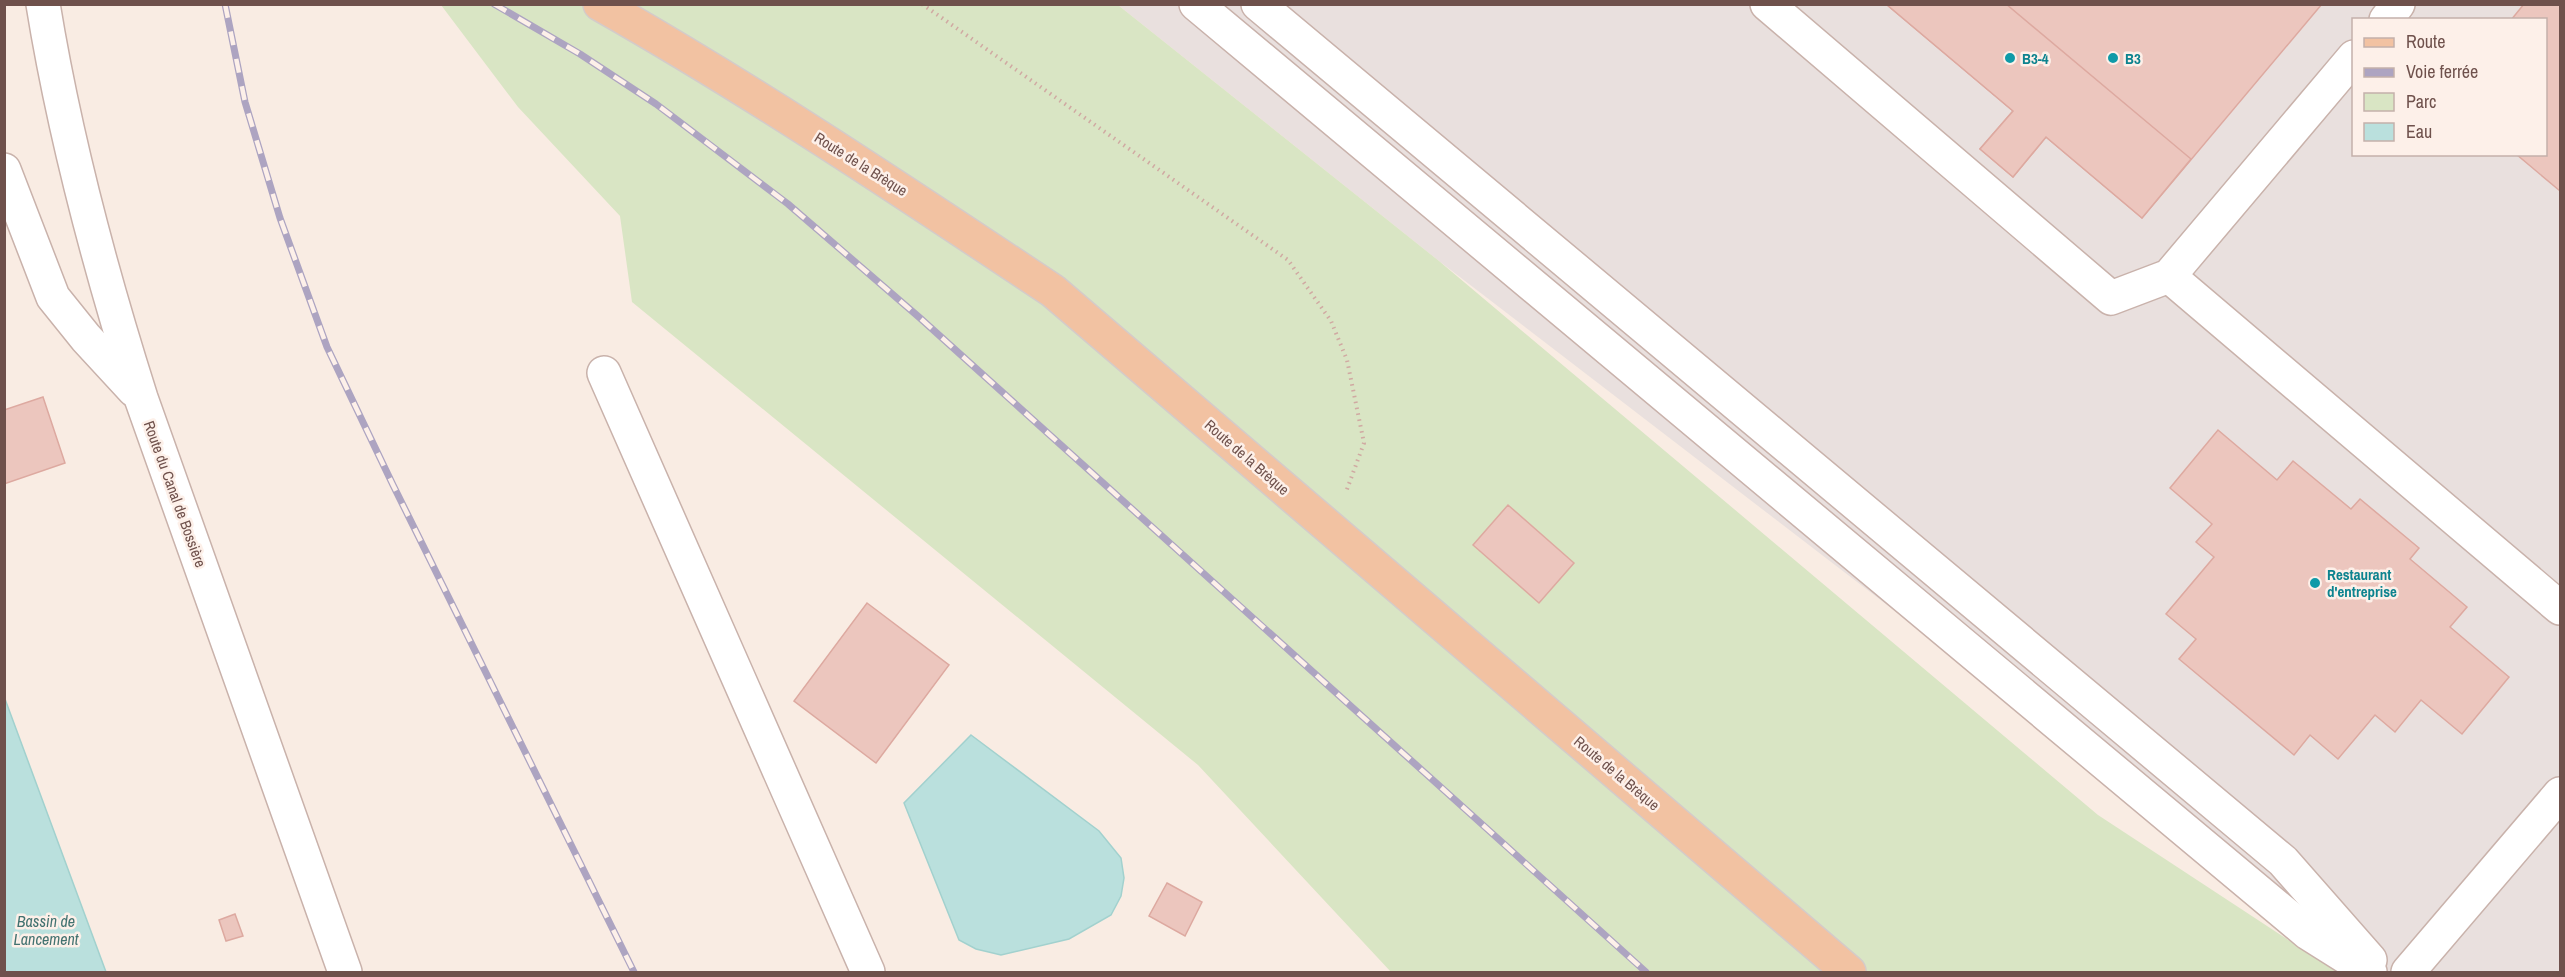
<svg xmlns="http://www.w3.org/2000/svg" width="2565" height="977" font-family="'Archivo Narrow',sans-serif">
<rect width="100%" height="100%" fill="#f9ece3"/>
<!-- industrial -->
<path fill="#e9e0de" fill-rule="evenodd" d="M1118,5H2560V972H2365L1439,261ZM2354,20H2546V154H2354Z"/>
<!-- green -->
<polygon fill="#d9e5c4" points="441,5 1118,5 1439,261 2098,815 2337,972 1391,972 1198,765 632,302 620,216 518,107"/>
<!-- water -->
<g fill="#bae0dd" stroke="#a2d1ce" stroke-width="1.5">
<polygon points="5,699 106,972 5,972"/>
<polygon points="971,735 1099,831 1121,858 1124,878 1121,896 1111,915 1069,939 1001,955 976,949 959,940 904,803"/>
</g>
<!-- building -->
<g fill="#ecc6be" stroke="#dda9a0" stroke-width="1.5">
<polygon points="1886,4 2322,4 2142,218 2046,137 2013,177 1980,149 2013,111"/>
<polygon points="1886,4 2006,4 2191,159 2142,218 2046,137 2013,177 1980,149 2013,111"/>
<polygon points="2524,4 2560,4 2560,191 2516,154 2546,154 2546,20 2511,20"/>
<polygon points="43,397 65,463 4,484 4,410"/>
<polygon points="2218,430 2277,480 2293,461 2351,509 2360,499 2419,548 2410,559 2467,607 2450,627 2509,677 2462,734 2421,700 2395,732 2375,715 2338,759 2310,735 2294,755 2179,659 2196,639 2166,614 2214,557 2196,542 2212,524 2170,488"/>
<polygon points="1508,505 1574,563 1539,603 1473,545"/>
<polygon points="867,603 949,665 876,763 794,701"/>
<polygon points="1167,883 1202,902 1185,936 1149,916"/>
<polygon points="235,914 243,936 226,941 219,920"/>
</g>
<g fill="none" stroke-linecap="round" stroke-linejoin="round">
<defs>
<g id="minor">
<path d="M43,4C65,139 100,269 141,398L345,972"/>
<polyline points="1196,4 2308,933 2370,972"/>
<polyline points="1258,4 2283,861 2370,960"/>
<polyline points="1767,4 2111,298 2169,276 2354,57"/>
<polyline points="2386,20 2398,4"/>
<polyline points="4,170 53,297 86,338 134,390"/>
<polyline points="2169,276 2560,608"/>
<polyline points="604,373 868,972"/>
<polyline points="2408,972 2560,794"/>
</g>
<path id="major" d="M600,4C755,92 904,192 1053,291L1849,972"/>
</defs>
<!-- minor casing -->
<use href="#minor" stroke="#c9b2ab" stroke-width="36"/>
<!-- major casing -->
<use href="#major" stroke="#d4cbc9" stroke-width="36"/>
<!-- path -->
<polyline stroke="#d0a9a2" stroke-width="4" stroke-dasharray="1.5 4.5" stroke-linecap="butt" points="922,4 1288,260 1331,321 1347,360 1364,443 1346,492"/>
<!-- minor -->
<use href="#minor" stroke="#fff" stroke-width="33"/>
<!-- major -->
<use href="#major" stroke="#f2c2a2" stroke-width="33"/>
<defs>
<g id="rail">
<polyline points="225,4 245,102 280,218 327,347 393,485 634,972"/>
<polyline points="494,4 580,54 656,104 788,204 920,318 1646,972"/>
</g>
</defs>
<!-- rail casing -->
<use href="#rail" stroke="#ada4c1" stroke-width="7"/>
<!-- rail -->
<use href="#rail" stroke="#fdf0e9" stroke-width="4.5" stroke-dasharray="14" stroke-linecap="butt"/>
</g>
<!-- markers -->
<g fill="#0f9aa8" stroke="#fdf0e9" stroke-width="2">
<circle cx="2010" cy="58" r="6"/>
<circle cx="2113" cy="58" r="6"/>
<circle cx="2315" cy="583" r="6"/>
</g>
<g text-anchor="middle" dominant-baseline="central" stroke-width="5" stroke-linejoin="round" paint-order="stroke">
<!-- culture labels -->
<g font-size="15" font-weight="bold" fill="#0d838f" stroke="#fdf0e9" text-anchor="start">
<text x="2022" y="58">B3-4</text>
<text x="2125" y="58">B3</text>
<text x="2327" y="574">Restaurant<tspan x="2327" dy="17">d'entreprise</tspan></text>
</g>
<!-- street labels -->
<g font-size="15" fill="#6f514c" stroke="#fdf0e9">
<text transform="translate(861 164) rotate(32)">Route de la Brèque</text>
<text transform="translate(1247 457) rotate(41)">Route de la Brèque</text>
<text transform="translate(175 494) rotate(70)">Route du Canal de Bossière</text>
<text transform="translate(1617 773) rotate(40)">Route de la Brèque</text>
</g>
<!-- water labels -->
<g font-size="16" font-style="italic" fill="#427270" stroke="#fdf0e9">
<text x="46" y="921">Bassin de<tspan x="46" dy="18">Lancement</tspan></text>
</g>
</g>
<!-- border -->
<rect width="2565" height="977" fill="none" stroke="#6f514c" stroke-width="12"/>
<!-- legend -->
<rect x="2352" y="18" width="195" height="138" fill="#fdf0e9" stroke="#c4b0aa" stroke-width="1.5"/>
<rect x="2364" y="38" width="30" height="9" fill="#f2c2a2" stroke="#c4b0aa" stroke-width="1.5"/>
<text x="2406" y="48" font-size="18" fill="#6f514c">Route</text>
<rect x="2364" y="68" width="30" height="9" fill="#ada4c1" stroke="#c4b0aa" stroke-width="1.5"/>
<text x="2406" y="78" font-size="18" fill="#6f514c">Voie ferrée</text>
<rect x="2364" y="93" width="30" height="18" fill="#d9e5c4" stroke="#c4b0aa" stroke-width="1.5"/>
<text x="2406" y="108" font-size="18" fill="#6f514c">Parc</text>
<rect x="2364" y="123" width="30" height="18" fill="#bae0dd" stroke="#c4b0aa" stroke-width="1.5"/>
<text x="2406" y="138" font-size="18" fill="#6f514c">Eau</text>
</svg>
